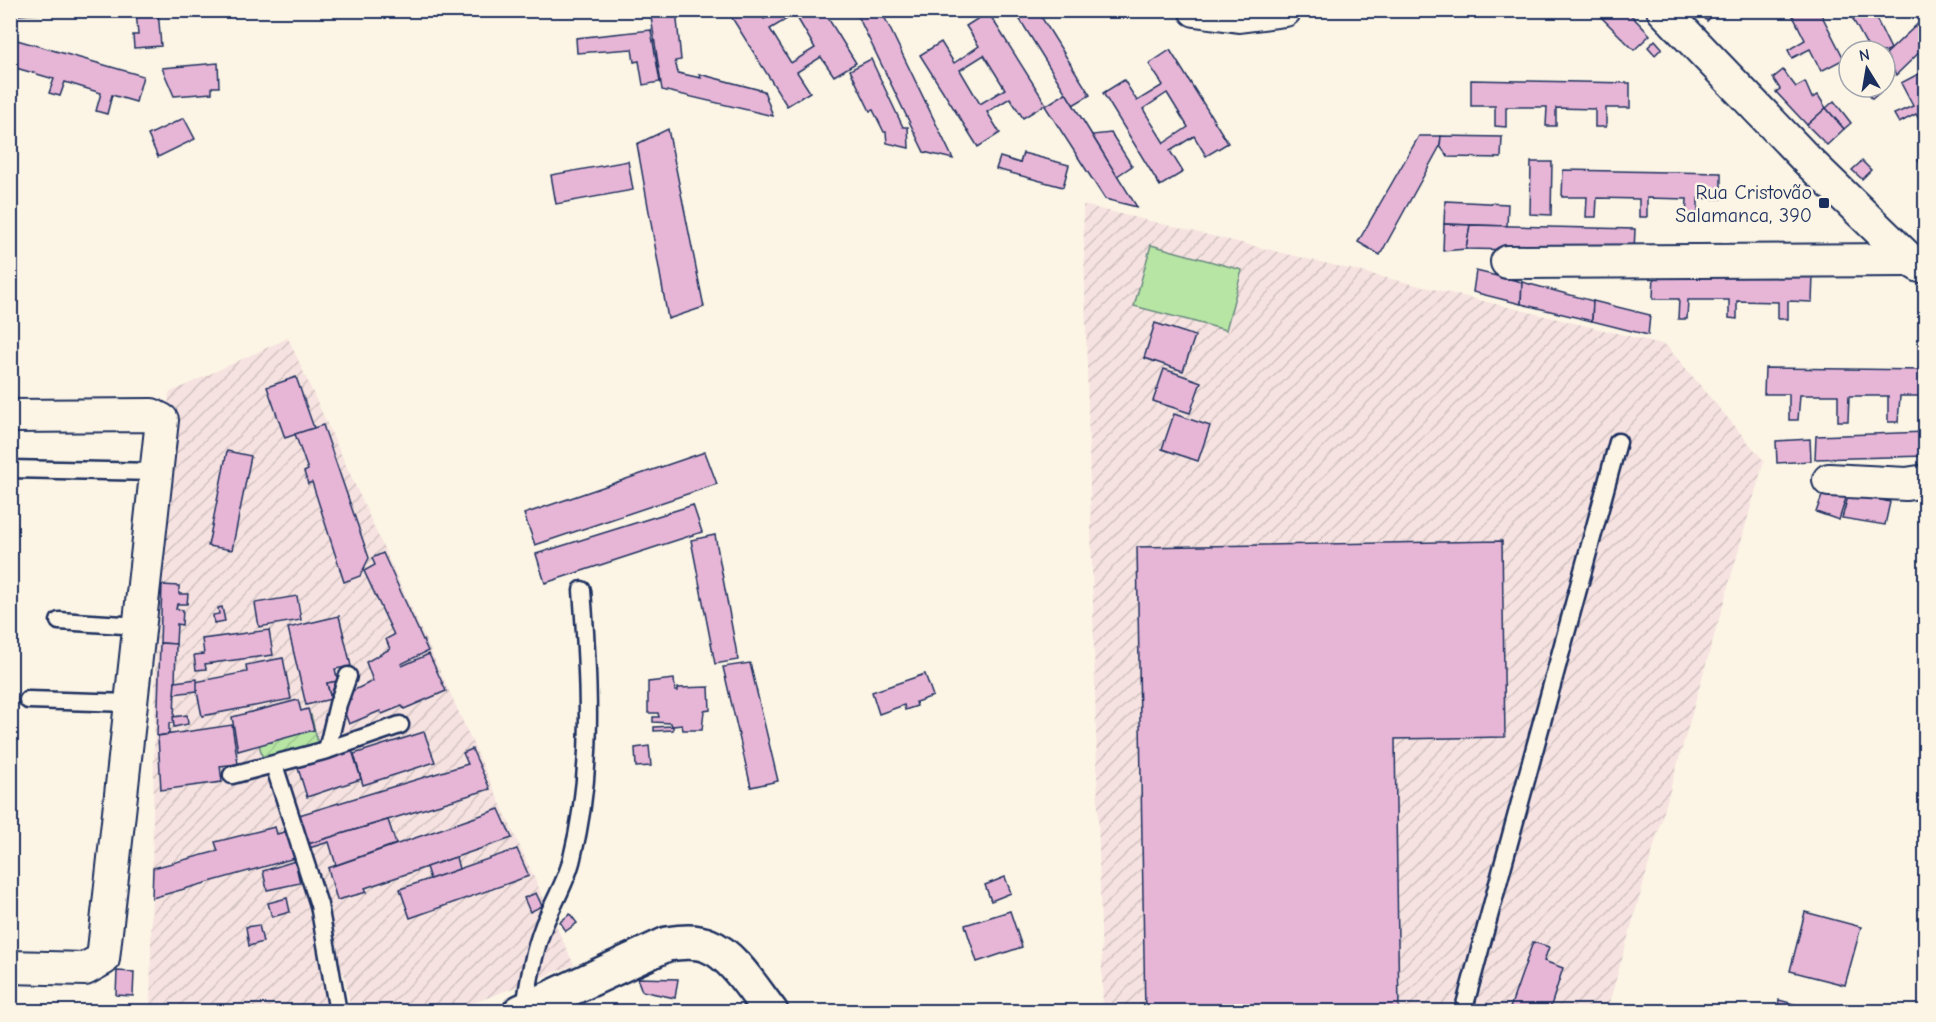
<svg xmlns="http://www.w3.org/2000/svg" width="1936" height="1022" font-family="'Comic Neue',sans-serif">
<defs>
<pattern id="industrial-furrows" width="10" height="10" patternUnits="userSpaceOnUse" patternTransform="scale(1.5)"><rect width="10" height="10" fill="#f6e2e0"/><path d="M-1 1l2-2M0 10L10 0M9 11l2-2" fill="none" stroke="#d2c2c3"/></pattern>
<pattern id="garden-furrows" width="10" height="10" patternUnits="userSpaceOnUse" patternTransform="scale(1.5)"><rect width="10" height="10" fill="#b7e5a3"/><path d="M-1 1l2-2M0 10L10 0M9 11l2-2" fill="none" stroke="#9dc58f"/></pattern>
</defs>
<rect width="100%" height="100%" fill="#fcf5e5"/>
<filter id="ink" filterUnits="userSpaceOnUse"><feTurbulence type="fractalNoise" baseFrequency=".0167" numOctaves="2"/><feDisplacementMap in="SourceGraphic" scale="12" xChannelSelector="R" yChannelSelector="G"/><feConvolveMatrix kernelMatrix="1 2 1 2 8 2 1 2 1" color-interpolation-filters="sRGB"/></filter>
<g filter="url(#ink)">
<!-- industrial -->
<g fill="url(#industrial-furrows)">
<polygon points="1083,205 1666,345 1764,461 1607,1011 1103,1011"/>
<polygon points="288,338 574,965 452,1011 351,1011 344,973 322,976 327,1011 150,1012 156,620 169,393"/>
</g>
<!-- garden -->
<polygon fill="url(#garden-furrows)" stroke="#698a80" stroke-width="1.5" points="311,715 319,747 263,760 255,728"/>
<!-- pitch -->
<polygon fill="#b7e5a3" stroke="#698a80" stroke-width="1.5" points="1151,245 1242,270 1226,330 1134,306"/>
<!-- building -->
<g fill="#e7b6d6" stroke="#1b2f5e" stroke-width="1.5" fill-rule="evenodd">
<polygon points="18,10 88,10 18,15"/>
<polygon points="136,10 158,10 161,46 134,48 133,35 138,35"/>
<polygon points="650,10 676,10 681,60 675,61 678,73 701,78 699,74 764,91 773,116 662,90"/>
<path d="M734,10H759L764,19L780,10H823L856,63L834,76L821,57L797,72L810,92L787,106L729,13ZM795,14L815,48L791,63L770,29Z"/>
<polygon points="855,10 881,10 953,159 924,152"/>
<polygon points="1014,10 1037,10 1090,95 1073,105"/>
<polygon points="1594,10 1626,10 1650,35 1634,50"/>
<polygon points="1699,10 1712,10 1715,13 1707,21"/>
<polygon points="1790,10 1819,10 1844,59 1821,71 1810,49 1792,58 1788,50 1805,40"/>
<polygon points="1848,10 1872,10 1891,49 1885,52 1870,51"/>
<path d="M988,12L1046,104L1023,118L1010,98L987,112L1000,133L978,147L920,55L941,42L954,63L979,46L966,26ZM984,55L1005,89L980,104L960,70Z"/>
<polygon points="1926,16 1926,46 1896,75 1886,54"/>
<polygon points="651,30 660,82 643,85 639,61 634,62 632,49 577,53 576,38"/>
<polygon points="10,38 143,76 136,102 112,95 107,114 96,111 101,93 65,82 60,96 49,93 54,79 16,68 10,88"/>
<polygon points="1655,40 1662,48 1655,55 1648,47"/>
<path d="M1170,50L1228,143L1206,156L1194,136L1170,151L1183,172L1160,186L1103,93L1124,80L1137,101L1163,85L1149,64ZM1167,93L1188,127L1164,143L1143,109Z"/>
<polygon points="871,59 903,127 908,127 909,148 887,143 886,132 884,132 873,110 870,111 850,70"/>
<polygon points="218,63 219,87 212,87 212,93 174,96 162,68"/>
<polygon points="1783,70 1796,87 1805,82 1812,98 1818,95 1826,108 1807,125 1776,92 1780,89 1773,78"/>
<polygon points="1924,71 1926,74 1926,132 1916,114 1899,123 1894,114 1913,106 1901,83"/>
<polygon points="1471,80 1630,83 1630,108 1606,108 1606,127 1595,127 1595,109 1556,108 1556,126 1546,126 1547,107 1506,107 1506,127 1495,126 1495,106 1471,106"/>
<polygon points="1864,87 1877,87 1880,92 1872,99"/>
<polygon points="1066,93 1092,135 1137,207 1105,199 1045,106"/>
<polygon points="1834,101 1851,123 1844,129 1826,108"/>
<polygon points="1826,108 1844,129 1827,145 1807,125"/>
<polygon points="184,118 195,139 158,157 148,135"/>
<polygon points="668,129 704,307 668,319 637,144"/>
<polygon points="1111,133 1132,166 1117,176 1092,135"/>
<polygon points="1419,136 1441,136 1440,146 1380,255 1358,242"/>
<polygon points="1441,136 1502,137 1501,158 1448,157 1440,146"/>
<polygon points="1023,153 1069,165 1063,187 996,169 1000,157 1020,163"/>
<polygon points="1926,156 1926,166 1923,168 1918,160"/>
<polygon points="628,161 633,190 556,204 551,175"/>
<polygon points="1862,161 1871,170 1862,179 1852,170"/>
<polygon points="1531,162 1552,162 1551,215 1530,214"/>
<polygon points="1563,170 1721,173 1721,199 1698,198 1698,217 1686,217 1687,199 1647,198 1647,217 1639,217 1639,199 1597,198 1596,217 1586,217 1587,197 1562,197"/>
<polygon points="1445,201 1508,204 1507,226 1444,224"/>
<polygon points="1444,224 1470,225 1466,249 1443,251"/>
<polygon points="1926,224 1926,239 1919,233"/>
<polygon points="1470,225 1635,229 1634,252 1466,249"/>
<polygon points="1476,271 1522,282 1521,304 1473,292"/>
<polygon points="1654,273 1813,275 1812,302 1788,301 1788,319 1778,319 1778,302 1737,301 1737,319 1729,318 1729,300 1688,300 1687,319 1678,319 1679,299 1653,299"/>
<polygon points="1522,282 1593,301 1592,321 1521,304"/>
<polygon points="1593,301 1650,315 1648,335 1592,321"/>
<polygon points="1155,323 1195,336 1183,371 1144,358"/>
<polygon points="1765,368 1924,370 1924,396 1900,396 1898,422 1888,422 1888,396 1849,396 1848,421 1838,421 1838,395 1800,395 1798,420 1789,420 1789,394 1764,394"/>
<polygon points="1164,369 1201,382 1190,413 1153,401"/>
<polygon points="296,377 314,428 285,438 267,387"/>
<polygon points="1174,414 1210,426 1198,461 1162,449"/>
<polygon points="323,425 369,558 360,576 344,582 312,482 308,484 304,472 308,470 295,434"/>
<polygon points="1926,432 1926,456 1815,459 1816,436"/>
<polygon points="1810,439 1811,461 1777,463 1776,441"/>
<polygon points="227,451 251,456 232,550 208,546"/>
<polygon points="705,452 717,484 535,545 524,514"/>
<polygon points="1825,488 1846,498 1839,520 1816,512"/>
<polygon points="1849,493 1890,502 1885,525 1842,518"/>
<polygon points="693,505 702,532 545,583 536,554"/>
<polygon points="715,535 738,660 715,664 691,540"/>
<polygon points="1502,541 1505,737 1395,739 1399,1012 1145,1012 1137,547"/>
<polygon points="383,553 428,651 401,664 402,666 429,654 446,691 404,709 402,706 382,714 380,711 349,724 341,703 351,699 348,693 373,681 366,662 390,649 386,639 394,635 364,571 375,565 372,558"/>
<polygon points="162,585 179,586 179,594 188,594 187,604 177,604 176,609 183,610 182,625 177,624 176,644 160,643"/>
<polygon points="297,596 301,620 259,627 255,603"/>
<polygon points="222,607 225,621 214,623 213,615 219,614 218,608"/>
<polygon points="339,616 351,666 335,669 338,681 327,683 331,699 306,705 288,628"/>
<polygon points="269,630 273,655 205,664 206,669 196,670 194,655 204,654 202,639"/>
<polygon points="160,643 176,644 174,723 169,723 169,734 157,736"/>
<polygon points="283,658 291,699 202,716 195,682 247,672 246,665"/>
<polygon points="750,663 778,781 751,787 723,667"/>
<polygon points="925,674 933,696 916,702 917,706 905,710 904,705 879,714 872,692"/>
<polygon points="197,679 197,691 174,694 175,682"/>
<polygon points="674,679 675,691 678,691 678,688 709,687 710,710 704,711 702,730 683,730 682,725 673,726 673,730 654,731 654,727 672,726 671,723 653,722 653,717 659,717 658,713 648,713 648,682"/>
<polygon points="338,681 334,699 331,699 327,683"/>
<polygon points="298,700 301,711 308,709 314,730 238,751 232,717"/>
<polygon points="187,715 188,724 174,727 173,717"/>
<polygon points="232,725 238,764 220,766 222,782 161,790 158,736"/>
<polygon points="424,732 435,762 363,785 354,754"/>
<polygon points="649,746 651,766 636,767 635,748"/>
<polygon points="351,747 361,779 307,797 297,765"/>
<polygon points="472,749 490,789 308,844 299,815 468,764 463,753"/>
<polygon points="499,809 512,838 365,888 367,892 337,900 328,868"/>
<polygon points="388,820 396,844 336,865 329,842 309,848 308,844"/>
<polygon points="275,827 277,834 288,831 295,858 152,898 153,868 218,851 215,842"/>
<polygon points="517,849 529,876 410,918 400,889"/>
<polygon points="456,857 459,869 430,879 426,867"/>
<polygon points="295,861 300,883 267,890 263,871"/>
<polygon points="1005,877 1011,893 991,901 985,885"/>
<polygon points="536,893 542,906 530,912 524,898"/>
<polygon points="287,898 290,912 272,917 268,903"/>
<polygon points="1010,911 1022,947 977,962 965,925"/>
<polygon points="1805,912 1861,927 1845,985 1790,971"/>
<polygon points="570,914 577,923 566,931 560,922"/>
<polygon points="259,925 263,942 249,946 246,927"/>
<polygon points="1533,942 1549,947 1544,961 1563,968 1549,1012 1521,1012 1510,1008"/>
<polygon points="117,971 134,972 133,996 116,995"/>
<polygon points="637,978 678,979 675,998 642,991"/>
<polygon points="1779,1000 1823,1012 1777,1012"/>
</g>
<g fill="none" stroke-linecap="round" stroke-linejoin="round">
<defs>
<g id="service">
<polyline points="10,469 156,472"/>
<polyline points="59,621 140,626"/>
<polyline points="28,700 131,703"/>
<polyline points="327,750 338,704 348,676"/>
<polyline points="274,765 319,905 338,1012"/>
<polyline points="232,775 327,750 400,725"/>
<path d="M525,1009C529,980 533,953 544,925C553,903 567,881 572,858C594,771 589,679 582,590"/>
<polyline points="1463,1012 1618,442"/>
</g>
<g id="minor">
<polyline points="1195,10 1239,16 1285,10"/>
<polyline points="1663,10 1809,162 1910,260 1920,266"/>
<polyline points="1507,262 1910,260"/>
<polyline points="10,416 152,415 162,420 103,959 85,969 10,967"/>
<polyline points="1829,480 1906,484 1926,481"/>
</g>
<path id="secondary" d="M520,1012L667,944C680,942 696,940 709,946C733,955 755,992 771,1012"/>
</defs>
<!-- service casing -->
<use href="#service" stroke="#1b2f5e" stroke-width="21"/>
<!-- minor casing -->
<use href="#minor" stroke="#1b2f5e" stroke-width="36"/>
<!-- secondary casing -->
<use href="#secondary" stroke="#1b2f5e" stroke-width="38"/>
<!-- service -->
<use href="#service" stroke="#fcf5e5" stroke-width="16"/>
<!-- minor -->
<use href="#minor" stroke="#fcf5e5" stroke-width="32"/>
<!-- secondary -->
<use href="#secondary" stroke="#fcf5e5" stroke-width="33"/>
</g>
</g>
<!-- markers -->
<rect fill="#1b2f5e" stroke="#fcf5e5" stroke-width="2" x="1818" y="197" width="12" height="12" rx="3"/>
<g text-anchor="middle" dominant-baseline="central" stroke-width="5" stroke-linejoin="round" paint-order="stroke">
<!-- poi labels -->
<g font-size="20" fill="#1b2f5e" stroke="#fcf5e5" text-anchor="end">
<text x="1812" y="192">Rua Cristovão<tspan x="1812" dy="23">Salamanca, 390</tspan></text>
</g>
</g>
<!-- margin -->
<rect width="1936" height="1022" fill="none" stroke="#fcf5e5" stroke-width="36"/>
<rect x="18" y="18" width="1900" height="986" fill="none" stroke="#1b2f5e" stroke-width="2" filter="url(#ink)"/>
<!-- north arrow -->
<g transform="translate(1867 69) rotate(349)"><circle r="28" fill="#fcf5e5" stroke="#a2a6af" stroke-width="1.5"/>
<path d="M0-4.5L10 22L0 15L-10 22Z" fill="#1b2f5e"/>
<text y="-9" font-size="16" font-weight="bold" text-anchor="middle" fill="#1b2f5e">N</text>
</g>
</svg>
